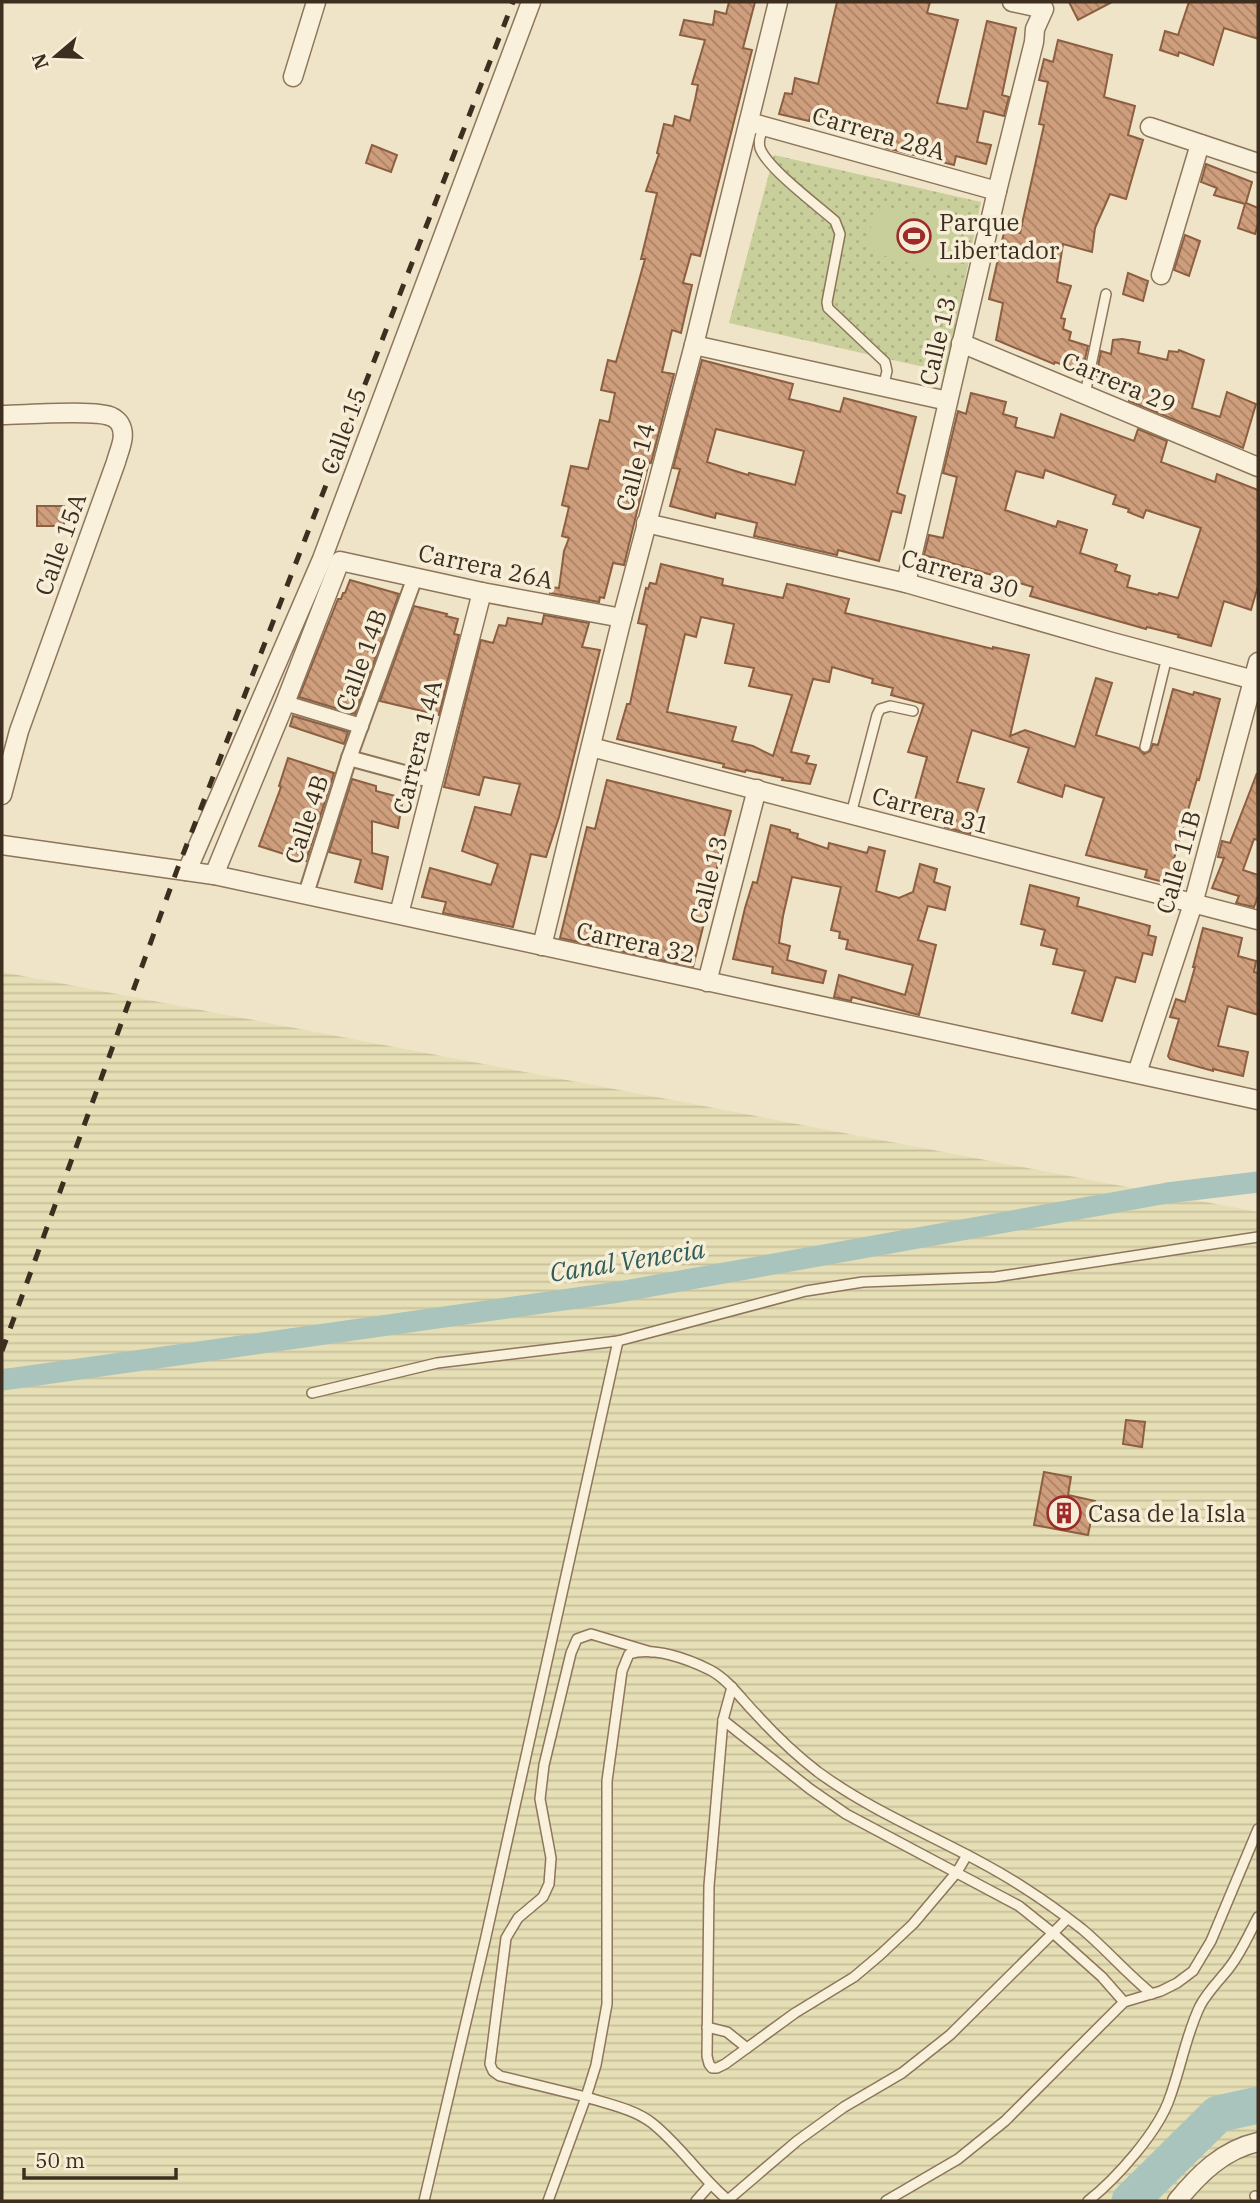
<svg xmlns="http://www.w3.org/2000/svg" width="1260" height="2203" font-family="'IBM Plex Serif',serif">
<defs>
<pattern id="farmland-rules" width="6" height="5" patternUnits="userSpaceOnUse" patternTransform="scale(1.75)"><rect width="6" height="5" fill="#e6deb5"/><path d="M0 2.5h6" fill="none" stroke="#c6bf9b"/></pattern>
<pattern id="park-dots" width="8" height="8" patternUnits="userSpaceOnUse" patternTransform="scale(1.75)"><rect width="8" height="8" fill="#c9cf9b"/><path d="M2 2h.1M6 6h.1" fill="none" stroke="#aeb285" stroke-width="1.8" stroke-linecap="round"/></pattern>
<pattern id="building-back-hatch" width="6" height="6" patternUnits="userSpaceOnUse" patternTransform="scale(1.75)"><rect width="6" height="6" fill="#cf9f7d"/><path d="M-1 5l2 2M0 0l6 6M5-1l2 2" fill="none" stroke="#a98266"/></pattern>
</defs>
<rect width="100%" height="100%" fill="#f0e4c8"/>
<!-- farmland -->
<polygon fill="url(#farmland-rules)" points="2,972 1258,1212 1258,2201 2,2201"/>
<!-- park -->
<polygon fill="url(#park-dots)" points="774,155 981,202 946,372 729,323"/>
<!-- pitch -->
<polygon fill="#c9cf9b" points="875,207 962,222 950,273 866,251"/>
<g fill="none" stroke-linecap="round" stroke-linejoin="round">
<!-- canal -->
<polyline stroke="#a9c4bc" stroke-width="21" points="2,1380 619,1292 1167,1193 1258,1182"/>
<!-- river -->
<polyline stroke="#a9c4bc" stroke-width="37" points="1130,2201 1218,2114 1258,2105"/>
</g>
<!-- building -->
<g fill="url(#building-back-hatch)" stroke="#8d5f41" stroke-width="2" fill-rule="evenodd">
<polygon points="729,2 755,2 743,48 752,50 700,256 691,254 683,283 692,285 681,333 672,330 662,372 674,374 651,463 649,462 624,565 613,563 604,598 600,597 599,602 550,593 551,587 559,588 564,551 569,538 562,536 569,507 562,505 571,466 588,469 600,420 609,422 615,393 601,390 608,360 616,362 645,259 641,259 657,193 646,191 659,154 657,153 664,124 673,126 675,116 690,121 695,100 698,85 692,84 705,40 680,35 684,20 713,25 715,11 726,14"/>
<polygon points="837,2 930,2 927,13 958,20 937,103 967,109 987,21 1016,28 1002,95 1009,97 1004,116 984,111 977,142 991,145 986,164 956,156 954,165 886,148 889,134 811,114 809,121 779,114 785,93 792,94 795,78 818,84"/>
<polygon points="1069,2 1112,2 1078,20"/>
<polygon points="1189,2 1258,2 1258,39 1224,28 1213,65 1179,52 1178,56 1160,50 1165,31 1178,35"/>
<polygon points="1058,40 1112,55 1104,97 1135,106 1128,135 1143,140 1126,199 1110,194 1095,228 1092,252 1063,244 1057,282 1071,286 1061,318 1065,319 1063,329 1071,332 1069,340 1088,346 1082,372 1055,362 1054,364 996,340 1003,303 989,299 1005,228 1020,233 1044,125 1039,124 1048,82 1039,80 1044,59 1053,62"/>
<polygon points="372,145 397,155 391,172 366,163"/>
<polygon points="1206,164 1252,182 1246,203 1258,208 1258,224 1255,234 1238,228 1245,204 1214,195 1217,188 1201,182"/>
<polygon points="1185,235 1200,241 1189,276 1174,270"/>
<polygon points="1128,273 1148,281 1143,301 1123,294"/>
<polygon points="1122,339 1140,342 1138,353 1167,360 1169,351 1178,352 1179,350 1204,360 1192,408 1220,417 1227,392 1256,404 1243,448 1129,401 1130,397 1105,386 1107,381 1096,377 1101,351 1111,354 1113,340"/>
<path d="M702,360L793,384L789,399L810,404L840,412L844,398L916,417L897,493L905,496L901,513L892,511L879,561L838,550L837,555L754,536L757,523L716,513L715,518L670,506L680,469L673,468ZM716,429L804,451L795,485L749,473L748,475L707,462Z"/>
<path d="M971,393L1006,402L1003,414L1017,418L1015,427L1054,438L1061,414L1134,441L1138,429L1167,441L1161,462L1215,482L1217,474L1258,490V586L1251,610L1224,601L1211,646L1178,637L1179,635L1147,627L1146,629L1030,596L1033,587L924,555L929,535L943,538L957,477L943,473L958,411L966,414ZM1045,470L1116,495L1113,504L1129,509L1128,512L1143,518L1146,510L1201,528L1178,598L1159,593L1158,595L1127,587L1130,576L1115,571L1117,565L1080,553L1087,530L1058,521L1056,527L1005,510L1016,471L1043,478Z"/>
<rect x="37" y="506" width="27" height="20"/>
<path d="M661,564L723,579L722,585L783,598L787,584L797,586L849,599L845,613L993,649V647L1029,655L1010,736L1025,730L1075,747L1096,678L1112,683L1096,735L1138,748L1144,754L1150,751L1153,744L1158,745L1173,689L1193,695L1194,692L1220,699L1199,780L1197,779L1167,883L1145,877L1147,870L1086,855L1104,798L1065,785L1062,797L1018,782L1029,748L972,730L957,782L984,789L970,834L945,827L947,819L912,811L927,757L908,752L924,704L891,695L893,688L872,683L873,679L832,667L829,682L813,679L791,752L809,756L806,763L816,765L810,784L782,780L783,778L746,770L745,772L723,767L724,764L617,739L627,704H630L647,625L638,623L646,588L648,589L650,583L656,584ZM701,617L734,624L725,663L754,668L749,686L792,695L773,756L753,746L732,741L736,727L667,712L685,634L696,637Z"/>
<polygon points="350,580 399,594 355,714 299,697 338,599 341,599 343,593 345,593"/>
<polygon points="414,606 447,614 446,616 458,619 454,634 459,635 439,715 380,701"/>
<polygon points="544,615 589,623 582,647 600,650 559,817 546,857 531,854 513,927 443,913 446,902 422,897 430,868 491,885 498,864 462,851 475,807 511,815 520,784 484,777 479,795 444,787 481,640 493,643 499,625 506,626 508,618 542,624"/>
<polygon points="293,716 348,732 344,744 290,726"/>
<polygon points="288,758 334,773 306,861 259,846 281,787 279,786"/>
<polygon points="1257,773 1258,840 1254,839 1243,870 1258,875 1258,896 1254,907 1236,903 1239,896 1212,888 1224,858 1218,857 1222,841 1230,843"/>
<polygon points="352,779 376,786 376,791 403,798 398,828 372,821 372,853 388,857 382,889 355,882 361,860 329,852"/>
<polygon points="607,780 731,811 724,837 721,836 716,875 693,967 560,938 587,827 595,829"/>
<polygon points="771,825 790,830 790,832 798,834 797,838 828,849 829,843 867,853 869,847 885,851 876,891 899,898 913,892 920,864 937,869 934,882 950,887 945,910 928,906 918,940 936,945 919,1015 852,997 851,1001 834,997 839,975 905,995 913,965 846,949 848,940 839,938 840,932 831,930 841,887 792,877 783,916 779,943 790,946 787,960 826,971 823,983 772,973 773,967 733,959 745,908 753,882 757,883"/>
<polygon points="1030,885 1079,898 1077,906 1150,926 1148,935 1156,937 1152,955 1143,953 1135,982 1116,977 1102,1021 1072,1013 1085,971 1053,964 1057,949 1041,945 1045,930 1021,924"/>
<polygon points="1203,928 1242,938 1238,956 1256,961 1254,972 1258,973 1258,1015 1228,1006 1218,1046 1248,1052 1243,1076 1213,1069 1213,1071 1170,1059 1168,1056 1179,1019 1170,1017 1176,999 1185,1002 1195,967 1193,967"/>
<polygon points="1126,1420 1145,1422 1142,1447 1123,1444"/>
<polygon points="1044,1472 1071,1477 1068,1495 1095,1501 1088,1535 1034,1525"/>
</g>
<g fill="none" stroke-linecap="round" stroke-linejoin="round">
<defs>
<g id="service">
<path d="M764,126C761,134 758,140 760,148C767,168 818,206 835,221L840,234L827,302L828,308L885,362L887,371L883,388"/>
<polyline points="1085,394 1106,294"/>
<polyline points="1145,747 1167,657"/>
<polyline points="851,814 877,715 880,709 890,706 913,711"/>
<polyline points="312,1393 437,1363 618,1341 806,1291 863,1282 995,1277 1258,1237"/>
<path d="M651,1652L591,1634L577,1639L571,1653L544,1765L540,1799L551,1858L549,1884L543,1897L518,1918L506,1938L490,2064L493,2071L500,2076L586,2097L596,2065L607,2004V1781L622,1671L629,1654C653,1646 688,1659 710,1670C729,1680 741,1699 756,1714C775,1735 796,1755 818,1772C882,1819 959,1845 1026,1889C1045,1901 1064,1915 1082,1929C1106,1949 1127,1974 1152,1994"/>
<polyline points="732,1687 723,1720 709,1886 707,2056 709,2064 712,2068 717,2068 725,2064 795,2013 854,1977 880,1955 913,1924 957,1872 967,1855"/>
<polyline points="723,1720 810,1789 846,1814 1019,1906 1054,1934 1102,1977 1124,2002"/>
<polyline points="707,2027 727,2032 747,2048"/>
<polyline points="1255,2196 1258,2197"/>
<polyline points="728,2200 797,2141 844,2107 902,2073 950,2035 1067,1919"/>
<polyline points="424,2201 485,1941 618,1341"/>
<path d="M548,2201L586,2097C608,2104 634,2109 652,2123C681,2146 701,2178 729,2201"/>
<polyline points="696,2201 710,2185"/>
<polyline points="886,2201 958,2159 1005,2121 1124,2002 1161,1991 1177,1983 1193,1971 1211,1941 1258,1829"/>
<path d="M1088,2201C1116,2179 1159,2131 1170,2097C1181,2067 1186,2035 1200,2006C1208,1991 1219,1981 1229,1968C1241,1953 1249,1934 1258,1917"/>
</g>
<g id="pedestrian">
<polyline points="285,703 361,726"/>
<polyline points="349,758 434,781"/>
<polyline points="306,894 349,758 415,577"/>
</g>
<g id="minor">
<polyline points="293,77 316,2"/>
<polyline points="749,122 997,191"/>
<polyline points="1150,127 1258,163"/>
<polyline points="1161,275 1200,144"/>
<polyline points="961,343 1258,467"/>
<polyline points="694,345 948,401"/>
<path d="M2,415C23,415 97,409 112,417C115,418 119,422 120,424C127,436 119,450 116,462L19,731L2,795"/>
<polyline points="646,523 906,583 1112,642 1258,681"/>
<polyline points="906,583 997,191 1034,42 1035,29 1044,9 1012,2"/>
<polyline points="591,747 1258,920"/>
<polyline points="2,845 214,875 1258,1100"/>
<polyline points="187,871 322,559 531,2"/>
<polyline points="214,875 285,703 340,561 482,592 622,618"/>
<polyline points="399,914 482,592"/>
<polyline points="542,946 622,618 694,345 778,2"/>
<polyline points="707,982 757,789"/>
<polyline points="1137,1073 1193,904 1258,662"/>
<path d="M1177,2201C1199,2174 1223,2150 1258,2142"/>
</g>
</defs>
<!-- service casing -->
<use href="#service" stroke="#8d765c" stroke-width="12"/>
<!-- pedestrian casing -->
<use href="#pedestrian" stroke="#8d765c" stroke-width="18"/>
<!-- minor casing -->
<use href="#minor" stroke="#8d765c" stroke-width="21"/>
<!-- service -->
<use href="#service" stroke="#faf1dc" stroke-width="9"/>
<!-- pedestrian -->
<use href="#pedestrian" stroke="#faf1dc" stroke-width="14"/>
<!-- minor -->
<use href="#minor" stroke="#faf1dc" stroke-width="18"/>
<!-- rail -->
<polyline stroke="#3d2e20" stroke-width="5" stroke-dasharray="12 12" stroke-linecap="butt" points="2,1351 177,870 513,2"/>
</g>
<!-- icons -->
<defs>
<symbol id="stadium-ring" viewBox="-11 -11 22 22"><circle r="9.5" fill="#f7eed8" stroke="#9e2a2b" stroke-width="1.5"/><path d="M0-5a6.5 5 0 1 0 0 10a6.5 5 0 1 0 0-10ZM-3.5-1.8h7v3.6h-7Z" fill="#9e2a2b"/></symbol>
<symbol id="building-ring" viewBox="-11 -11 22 22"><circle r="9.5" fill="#f7eed8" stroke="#9e2a2b" stroke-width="1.5"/><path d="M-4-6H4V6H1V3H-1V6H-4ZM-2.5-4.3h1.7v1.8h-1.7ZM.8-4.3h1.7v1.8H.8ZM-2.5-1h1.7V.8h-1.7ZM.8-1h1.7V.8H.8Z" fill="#9e2a2b"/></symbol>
</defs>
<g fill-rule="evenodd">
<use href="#stadium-ring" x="895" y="217" width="38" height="38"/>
<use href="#building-ring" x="1045" y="1494" width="38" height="38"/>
</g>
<g text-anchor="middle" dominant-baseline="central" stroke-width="7" stroke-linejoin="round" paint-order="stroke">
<!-- street labels -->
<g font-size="24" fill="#3d2e20" stroke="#f7eed8">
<text transform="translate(879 133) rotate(16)">Carrera 28A</text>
<text transform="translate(937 341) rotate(-77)">Calle 13</text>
<text transform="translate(1119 382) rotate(23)">Carrera 29</text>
<text transform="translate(343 431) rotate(-70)">Calle 15</text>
<text transform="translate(635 467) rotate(-75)">Calle 14</text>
<text transform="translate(60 544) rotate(-70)">Calle 15A</text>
<text transform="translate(486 566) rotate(12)">Carrera 26A</text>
<text transform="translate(960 573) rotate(16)">Carrera 30</text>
<text transform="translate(361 660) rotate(-70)">Calle 14B</text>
<text transform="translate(417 747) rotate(-76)">Carrera 14A</text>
<text transform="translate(931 810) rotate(15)">Carrera 31</text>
<text transform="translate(306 819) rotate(-72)">Calle 4B</text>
<text transform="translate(1178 862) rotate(-74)">Calle 11B</text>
<text transform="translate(708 880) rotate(-76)">Calle 13</text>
<text transform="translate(636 942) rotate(12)">Carrera 32</text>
</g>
<!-- poi labels -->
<g font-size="24" fill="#3d2e20" stroke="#f7eed8" text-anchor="start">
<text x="939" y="222">Parque<tspan x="939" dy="28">Libertador</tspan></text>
<text x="1088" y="1513">Casa de la Isla</text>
</g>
<!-- water labels -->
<g font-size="26" font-style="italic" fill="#2f5d5a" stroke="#f7eed8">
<text transform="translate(627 1260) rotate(-9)">Canal Venecia</text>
</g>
</g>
<!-- border -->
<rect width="1260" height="2203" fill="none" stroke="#3d2e20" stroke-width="7"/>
<!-- north arrow -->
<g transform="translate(56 56) rotate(251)" stroke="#f7eed8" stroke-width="5" paint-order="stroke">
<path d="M0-5L12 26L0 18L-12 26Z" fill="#3d2e20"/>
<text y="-10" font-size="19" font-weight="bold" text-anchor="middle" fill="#3d2e20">N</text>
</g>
<!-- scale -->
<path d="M24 2168v10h152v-10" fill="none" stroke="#3d2e20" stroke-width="3.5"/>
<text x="35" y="2168" font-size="21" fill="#3d2e20" stroke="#f7eed8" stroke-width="5" paint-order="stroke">50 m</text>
</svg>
